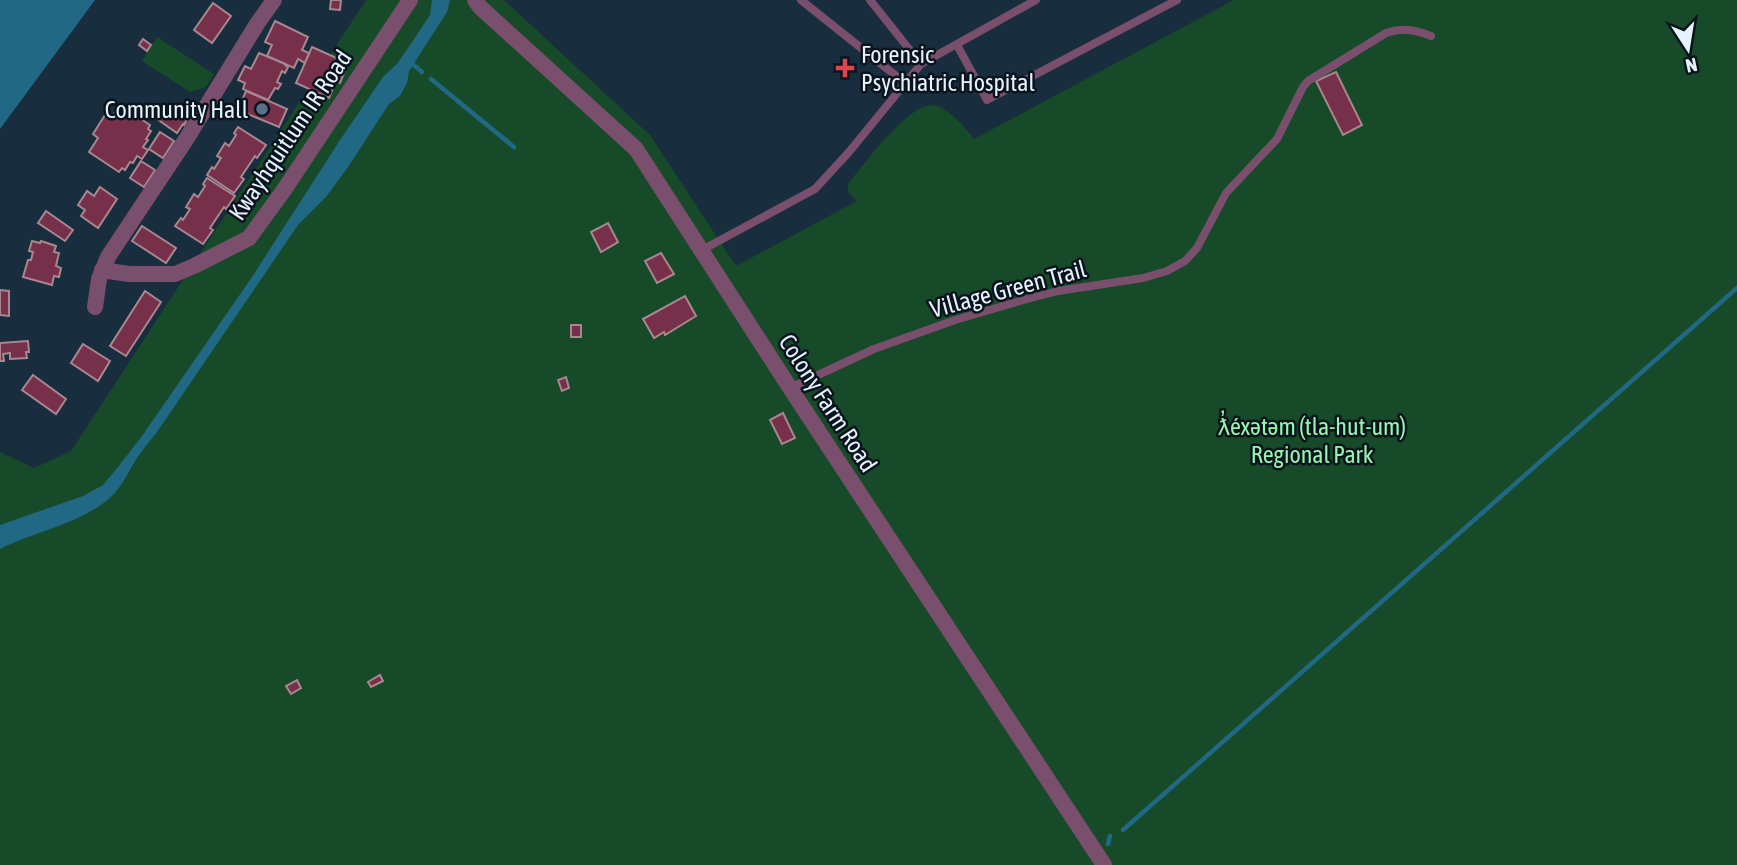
<svg xmlns="http://www.w3.org/2000/svg" width="1737" height="865" font-family="'Asap Condensed',sans-serif">
<rect width="100%" height="100%" fill="#182d3e"/>
<!-- green -->
<g fill="#174a28">
<path d="M366,0H504L650,135L736,266L857,201C852,196 847,194 848,184C862,167 912,97 937,106C951,111 965,127 974,139L1234,0H1737V865H0V452L34,468L71,451Z"/>
<polygon points="157,37 214,74 206,87 190,92 142,61"/>
</g>
<!-- water -->
<g fill="#216885">
<polygon points="0,0 95,0 0,129"/>
<path d="M432,0H450L447,12L409,71L407,83L400,96L389,104L348,167L326,197L298,225L157,432C150,441 143,449 137,458C129,471 123,484 113,495C84,523 36,531 0,549V525L83,496L103,485L118,467L142,436L252,277L340,140L383,77L397,64L414,39L430,15Z"/>
</g>
<g fill="none" stroke-linecap="round" stroke-linejoin="round">
<!-- stream -->
<g stroke="#216885" stroke-width="4.5">
<polyline points="409,61 422,72"/>
<polyline points="431,79 514,147"/>
<polyline points="1123,830 1737,288"/>
<polyline points="1108,844 1110,836"/>
</g>
</g>
<!-- building -->
<g fill="#77304a" stroke="#a88790" stroke-width="2">
<polygon points="331,0 341,0 340,10 330,9"/>
<polygon points="213,3 231,16 212,43 194,30"/>
<polygon points="275,21 308,37 302,50 309,53 305,63 298,59 294,68 267,56 272,45 265,42"/>
<polygon points="143,39 151,45 147,51 139,45"/>
<polygon points="312,47 341,60 338,67 345,71 340,83 336,81 329,98 296,83"/>
<polygon points="259,53 285,64 285,65 288,67 285,73 282,71 277,82 281,84 278,89 275,88 268,100 243,89 245,83 238,80 245,66 251,69"/>
<polygon points="1336,72 1362,125 1343,135 1316,81"/>
<polygon points="246,91 287,109 279,127 238,110"/>
<polygon points="175,104 190,114 184,125 183,124 177,133 157,119 161,112 167,116"/>
<polygon points="120,105 150,125 148,129 151,131 146,139 148,140 143,147 148,150 142,159 137,156 133,163 130,162 125,170 122,168 119,172 89,152 98,138 93,134 105,115 111,118"/>
<polygon points="238,127 266,145 257,158 255,156 241,177 244,179 234,193 207,175 212,167 214,169 221,158 217,156 225,143 229,146 236,135 234,133"/>
<polygon points="160,132 174,141 163,158 149,149"/>
<polygon points="141,161 155,170 144,187 130,178"/>
<polygon points="207,178 235,196 226,209 224,207 210,228 213,230 203,244 175,226 181,218 183,220 190,209 186,207 194,194 198,197 205,186 203,184"/>
<polygon points="100,187 117,199 98,228 81,216 85,210 78,205 87,191 94,196"/>
<polygon points="46,211 73,230 65,241 38,223"/>
<polygon points="608,223 618,242 601,252 591,232"/>
<polygon points="142,226 176,248 166,263 132,241"/>
<polygon points="32,241 40,243 41,241 56,246 54,252 59,253 56,266 61,268 59,277 54,276 52,285 23,277 28,260 31,260 33,252 29,251"/>
<polygon points="661,253 674,274 657,283 645,261"/>
<polygon points="0,290 9,291 9,316 0,315"/>
<polygon points="145,291 161,302 126,356 110,346"/>
<polygon points="685,296 696,316 665,335 664,332 654,338 643,319"/>
<rect x="571" y="325" width="10" height="12"/>
<polygon points="28,341 29,352 26,352 27,358 10,359 10,353 3,354 4,361 0,361 0,343"/>
<polygon points="83,344 110,361 98,381 71,363"/>
<polygon points="33,375 66,399 56,414 22,390"/>
<polygon points="566,377 569,388 562,391 558,380"/>
<polygon points="783,413 795,438 782,444 770,420"/>
<polygon points="380,675 383,681 371,687 368,682"/>
<polygon points="297,680 301,688 291,694 286,686"/>
</g>
<g fill="none" stroke-linecap="round" stroke-linejoin="round">
<!-- lane -->
<g stroke="#7a4e6d" stroke-width="8">
<polyline points="801,0 905,83"/>
<polyline points="870,0 921,64"/>
<polyline points="957,45 987,100 1177,0"/>
<polyline points="702,250 815,189 849,152 921,64 1036,0"/>
<path d="M790,388L874,349L955,320L1027,299L1058,291L1143,278L1167,271L1185,261L1197,248L1226,193L1277,139L1303,87L1308,81L1386,33C1403,27 1415,30 1431,36"/>
</g>
<!-- street -->
<g stroke="#7a4e6d" stroke-width="16">
<polyline points="475,0 480,7 636,149 790,388 1104,865"/>
<polyline points="102,270 129,274 175,274 194,266 249,238 284,190 410,0"/>
<polyline points="95,307 99,279 108,257 187,138 257,24 274,0"/>
</g>
</g>
<!-- markers -->
<path fill="#e0444e" stroke="#0b141c" stroke-width="2.5" d="M841.5 57.5h7v7h7v7h-7v7h-7v-7h-7v-7h7z"/>
<circle fill="#5c6f8a" stroke="#0b141c" stroke-width="2.5" cx="262" cy="109" r="7"/>
<g text-anchor="middle" dominant-baseline="central" stroke-width="5" stroke-linejoin="round" paint-order="stroke">
<!-- poi labels -->
<g font-size="24" fill="#e6f3ff" stroke="#0b141c" text-anchor="start">
<text x="861" y="54">Forensic<tspan x="861" dy="28">Psychiatric Hospital</tspan></text>
<text x="248" y="109" text-anchor="end">Community Hall</text>
</g>
<!-- street labels -->
<g font-size="24" fill="#e6f3ff" stroke="#0b141c">
<text transform="translate(290 135) rotate(-56)">Kwayhquitlum IR Road</text>
<text transform="translate(1008 289) rotate(-15)">Village Green Trail</text>
<text transform="translate(828 403) rotate(57)">Colony Farm Road</text>
</g>
<!-- park labels -->
<g font-size="24" fill="#96f6af" stroke="#0b141c">
<text x="1312" y="426">ƛ̓éxətəm (tla-hut-um)<tspan x="1312" dy="28">Regional Park</tspan></text>
</g>
</g>
<!-- north arrow -->
<g transform="translate(1688 49) rotate(168)" stroke="#0b141c" stroke-width="5" paint-order="stroke">
<path d="M0-5L12 26L0 18L-12 26Z" fill="#e6f3ff"/>
<text y="-10" font-size="19" font-weight="bold" text-anchor="middle" fill="#e6f3ff">N</text>
</g>
</svg>
